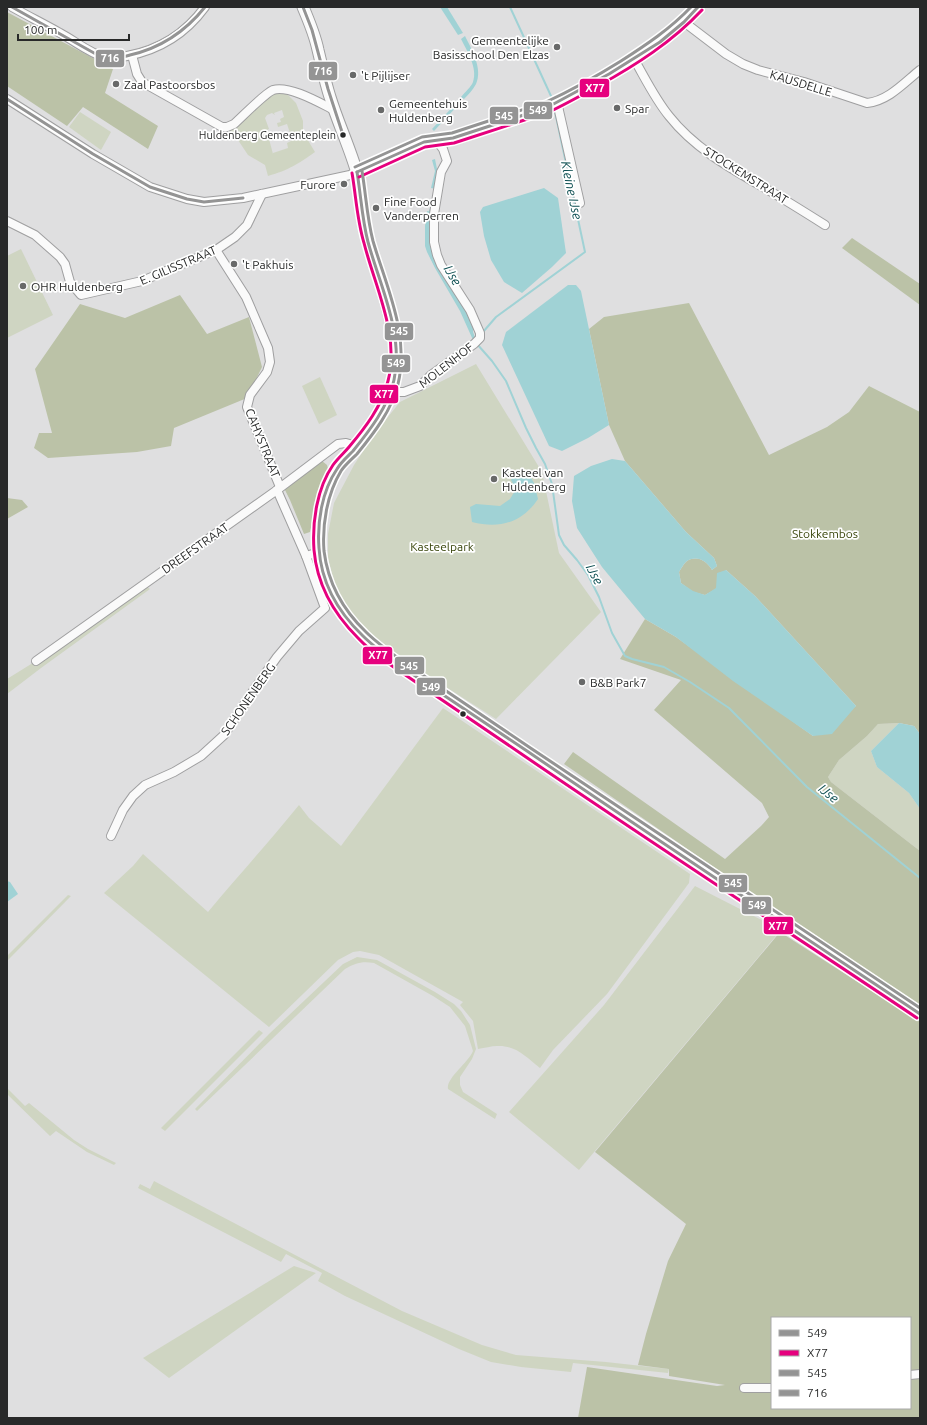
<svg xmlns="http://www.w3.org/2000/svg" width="927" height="1425" font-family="Ubuntu,sans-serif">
<rect width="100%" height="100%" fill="#dfdfe0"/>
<!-- green -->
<g fill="#cfd5c2" fill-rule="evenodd">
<path d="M282,91L289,96L296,103L303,121V132L315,152C298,164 289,170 268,176L265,165L248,155L238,140L227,133L271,94ZM282,110L284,117L280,119L281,122L277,123L278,127L287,124L290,133L285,134L286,137L289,136L291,141L287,143L288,148L273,153V154L269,139L264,141L262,140L263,139L261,133L260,132L261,131L262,132L269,129L265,118L267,115L272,113L275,115L274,113Z"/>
<polygon points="80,112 111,132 101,150 69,127"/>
<polygon points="21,249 53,315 7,338 7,256"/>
<polygon points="476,364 542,472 559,553 601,612 496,719 391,652 363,629 344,607 335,586 328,558 328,534 334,503 354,465 375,433 400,402"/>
<polygon points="320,377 337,415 319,424 302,386"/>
<polygon points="144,584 150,589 41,668 7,694 7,679 36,661"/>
<path d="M443,708L690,874L689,883L607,994L553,1050L540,1068C526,1057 516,1045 497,1046C491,1046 485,1048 478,1049L473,1021L460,1005L463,1002L379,955L360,951L353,952L338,960L269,1027L104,893L133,866L143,854L208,912C238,876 269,842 299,805L309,818L341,846Z"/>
<polygon points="899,723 871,751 877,767 909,793 920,809 920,851 831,782 828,777 839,760 867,736 878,724"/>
<polygon points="695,886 781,930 579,1170 509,1112 604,1005"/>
<polygon points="68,895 71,896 7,961 7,956"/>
<path d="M357,957L377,960L435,992L454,1004L461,1011L470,1025L476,1049L472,1059L460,1077V1085L463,1092L497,1114L495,1119L448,1089C446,1078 468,1063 473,1051L465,1026L450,1007L433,996L374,963C362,961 355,963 345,969L197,1111L195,1109L269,1034L343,964Z"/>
<polygon points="259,1030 263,1033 165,1131 161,1128"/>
<polygon points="7,1088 25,1106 29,1103 74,1140 88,1149 116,1163 114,1165 87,1152 56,1131 50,1136 7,1094"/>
<polygon points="154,1181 402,1311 482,1345 516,1355 606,1362 669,1369 668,1373 573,1363 571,1372 521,1367 491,1362 459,1349 345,1296 318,1281 322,1273 286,1254 281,1262 138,1188 140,1184 150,1189"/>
<polygon points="294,1266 316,1273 169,1378 143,1358"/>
</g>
<!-- forest -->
<g fill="#bbc2a7" fill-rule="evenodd">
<polygon points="7,12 113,69 105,93 158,126 148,149 83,107 67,126 7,86"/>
<polygon points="852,238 920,284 920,305 842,248"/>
<polygon points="180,295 207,334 249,317 262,367 247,398 174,428 171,446 137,452 48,458 34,448 39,433 52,433 35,369 80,304 125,318"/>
<path d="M689,303L769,455L827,427L849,412L869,386L920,412V734L914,726L899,723L878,724L867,736L839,760L828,777L831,782L920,851V1005L718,870L564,764L573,752L725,859L761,826L769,817L762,803L654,710L681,680L620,659L645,619L676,637L813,736L856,706L755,596L726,570L716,589L705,595L693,592L681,583L679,572C681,569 684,563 687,561C697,555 707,561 712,570L717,566L714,558L686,532L625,461L609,425L589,329L604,317Z"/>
<polygon points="322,461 327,465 330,476 317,500 310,532 304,534 290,500 284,488"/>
<polygon points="7,498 22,500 28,507 7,519"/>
<path d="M780,932L920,1022V1418H578L587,1367L717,1386L725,1385L669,1376V1369L638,1365L646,1334L668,1261L686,1224L595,1152ZM772,1318H910V1408H772Z"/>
</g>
<!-- water -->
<g fill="#a0d2d5">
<polygon points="440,7 447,7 463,33 458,35"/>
<path d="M465,36C472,50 483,69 476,84C473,90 468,95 464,99L461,97C465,92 471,87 473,82C478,68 467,51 461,39Z"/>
<polygon points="459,100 461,102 434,131 432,129"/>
<polygon points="435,159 438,174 436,189 431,188 435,171 432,160"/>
<polygon points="544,188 558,198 566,253 552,267 522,293 504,282 491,260 484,236 480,212 483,207"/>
<polygon points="427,211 432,212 431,242 432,253 466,312 473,328 473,332 476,340 473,340 460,311 435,268 427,252 425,246 425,226"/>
<polygon points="568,285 576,285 581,291 609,425 588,438 562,451 549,446 502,345 506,332"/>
<path d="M612,459L625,461L686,532L714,558L717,566L712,570C707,561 697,555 687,561C684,563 681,569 679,572L681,583L693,591L705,595L716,588L717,573L726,570L755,596L856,706L832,734L813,736L733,681L676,637L645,619L602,567L577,528L572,501L574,476L591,466Z"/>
<path d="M519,470L527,471L534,483L538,499C522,523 499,529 472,522L470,507L476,504L500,506L510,499L516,489L511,480L513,476Z"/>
<polygon points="899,723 914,726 920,734 920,809 909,793 877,767 871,751"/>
<polygon points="7,881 10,882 18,894 7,902"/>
</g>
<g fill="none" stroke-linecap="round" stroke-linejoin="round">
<!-- stream -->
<g stroke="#a0d2d5" stroke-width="2">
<polyline points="510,7 551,96 553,103"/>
<polyline points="429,214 432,205"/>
<polyline points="483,332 496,317 585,252 554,107"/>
<polyline points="477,344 492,361 506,381 526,428 536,448 545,464 552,484 559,535 564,545 577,560 588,575 599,597 612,633 625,656 632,659 664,667 690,682 729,708 807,787 920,878"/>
</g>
<defs>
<g id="minor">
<path d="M12,7C28,16 44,24 60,33C75,41 89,53 106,58C112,59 121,57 127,56C159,50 186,33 205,7"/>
<path d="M684,22L726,54L743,64L758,70L804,82L867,103C888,101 904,83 920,70"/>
<path d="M132,55L137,74L142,82L222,127H227L234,124C242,117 264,94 273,90C289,85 320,103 334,110"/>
<path d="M634,59C645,78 655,99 669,116C695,149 732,169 768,190C787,201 806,213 825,225"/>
<polyline points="7,99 93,154 150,187 187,199 204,202 243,198 350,175 424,142 437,141 453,138 556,103 609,74 660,42 684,22 698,7"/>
<polyline points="557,102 580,203"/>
<polyline points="7,221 35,235 60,257 65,264 70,282 81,295 142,281 216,250 235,237 247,225 262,194"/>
<polyline points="216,250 246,297 268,348 270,362 267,372 250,395 247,407 280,487"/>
<polyline points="390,392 404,392 420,386 431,375 474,344 480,338 480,333 470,310 441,265 437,255 434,242 434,214 441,172 447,161 443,149 437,141"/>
<polyline points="277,490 306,556 319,552"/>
<polyline points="36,661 277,490 338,444 346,443 356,446"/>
<polyline points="111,836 123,810 133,796 145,785 174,772 201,756 224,735 255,688 277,657 299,631 325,608 306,556"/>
<polyline points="910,1375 920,1374"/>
<polyline points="744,1388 772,1388"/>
</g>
<path id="major" d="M303,7C309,21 315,35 318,50C322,66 325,82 330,97C338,123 350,148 357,173C361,191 360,208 364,225C371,251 379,277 386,303C391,321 396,339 397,358C398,405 364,432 339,467C327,484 321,505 319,526C315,581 337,615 378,650L554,770L920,1014"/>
</defs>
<!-- minor casing -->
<use href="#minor" stroke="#9f9fa0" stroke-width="10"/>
<!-- major casing -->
<use href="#major" stroke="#9f9fa0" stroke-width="13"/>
<!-- minor -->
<use href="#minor" stroke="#fafafa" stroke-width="8"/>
<!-- major -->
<use href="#major" stroke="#fafafa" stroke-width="11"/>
<defs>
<g id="bus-1">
<path d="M357,172C361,196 362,219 368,242C380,286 404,333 394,380C388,407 370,430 353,451C347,457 341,462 337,469C322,491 317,522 319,548C321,583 338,612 363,636C381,654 403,667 424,682C458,705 493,728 527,751C657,840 789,927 920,1014"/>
<polyline points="357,172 424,142 453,138 548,107 609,74 660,42 684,22 698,7"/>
</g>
<g id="bus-2">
<path d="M352,173C356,196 357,220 364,243C375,287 400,335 388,381C382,406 365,428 349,447C344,453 338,458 333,465C317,488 312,522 314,550C317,585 334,614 358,638C376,657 399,670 420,685C454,708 488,731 523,755C653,844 786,930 917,1018"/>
<path d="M359,177L425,147L454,143L549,112C566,104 582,95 598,86C636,65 672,42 702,10"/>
</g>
<g id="bus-3">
<path d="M355,167L422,137L452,133L546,102C572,90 597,76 621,61C646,45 670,29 691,7"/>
<path d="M362,171C366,195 367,218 373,241C386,286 410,335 398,384C392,410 374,433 357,454C351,460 345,465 341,471C327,494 322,525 324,551C328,583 343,610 366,632C384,650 406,663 427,678C461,701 495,724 529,747C659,835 790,921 920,1008"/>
</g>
<g id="bus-4">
<path d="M12,7L94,53C98,55 101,57 105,58C113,60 123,57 130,55C161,48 185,32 205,7"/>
<polyline points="303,7 312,30 328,89 343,135"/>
<polyline points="7,99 93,154 150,187 187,199 204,202 243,198"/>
</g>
</defs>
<!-- bus-1 casing -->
<use href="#bus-1" stroke="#fff" stroke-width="6"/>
<!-- bus-2 casing -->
<use href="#bus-2" stroke="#fff" stroke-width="6"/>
<!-- bus-3 casing -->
<use href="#bus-3" stroke="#fff" stroke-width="6"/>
<!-- bus-4 casing -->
<use href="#bus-4" stroke="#fff" stroke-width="6"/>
<!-- bus-1 -->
<use href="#bus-1" stroke="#949494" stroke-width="3"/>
<!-- bus-2 -->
<use href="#bus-2" stroke="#e6007e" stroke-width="3"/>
<!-- bus-3 -->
<use href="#bus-3" stroke="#949494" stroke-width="3"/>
<!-- bus-4 -->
<use href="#bus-4" stroke="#949494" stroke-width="3"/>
</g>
<!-- markers -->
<g fill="#686969" stroke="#fff" stroke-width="1.5">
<circle cx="557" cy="47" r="4"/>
<circle cx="353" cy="75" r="4"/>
<circle cx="116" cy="84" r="4"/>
<circle cx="617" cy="108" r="4"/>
<circle cx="381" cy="110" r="4"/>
<circle cx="344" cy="184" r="4"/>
<circle cx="376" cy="208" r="4"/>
<circle cx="234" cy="264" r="4"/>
<circle cx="23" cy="286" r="4"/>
<circle cx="494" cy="479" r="4"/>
<circle cx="582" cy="682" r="4"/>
</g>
<g fill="#282929" stroke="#fff" stroke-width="1.5">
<circle cx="343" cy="135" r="3.5"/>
<circle cx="463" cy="714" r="3.5"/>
</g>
<g text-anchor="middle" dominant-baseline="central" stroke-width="3.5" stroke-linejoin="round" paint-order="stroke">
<!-- bus labels -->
<g font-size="11" fill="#282929" stroke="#fff" text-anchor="end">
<text x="336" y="135">Huldenberg Gemeenteplein</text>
</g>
<!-- poi labels -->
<g font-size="12" fill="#282929" stroke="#fff" text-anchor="start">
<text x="549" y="40" text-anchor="end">Gemeentelijke<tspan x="549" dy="14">Basisschool Den Elzas</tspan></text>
<text x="361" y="75">'t Pijlijser</text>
<text x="124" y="84">Zaal Pastoorsbos</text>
<text x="389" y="103">Gemeentehuis<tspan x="389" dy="14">Huldenberg</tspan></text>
<text x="625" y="108">Spar</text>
<text x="336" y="184" text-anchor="end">Furore</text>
<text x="384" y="201">Fine Food<tspan x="384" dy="14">Vanderperren</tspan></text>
<text x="242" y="264">'t Pakhuis</text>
<text x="31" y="286">OHR Huldenberg</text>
<text x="502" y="472">Kasteel van<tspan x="502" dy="14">Huldenberg</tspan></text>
<text x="590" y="682">B&amp;B Park7</text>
</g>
<!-- street labels -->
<g font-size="12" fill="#282929" stroke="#fff">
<text transform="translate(801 83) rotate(17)">KAUSDELLE</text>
<text transform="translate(746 175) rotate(32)">STOCKEMSTRAAT</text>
<text transform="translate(178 265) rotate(-23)">E. GILISSTRAAT</text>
<text transform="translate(446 365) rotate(-38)">MOLENHOF</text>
<text transform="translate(263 443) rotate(68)">CAHYSTRAAT</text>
<text transform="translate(195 548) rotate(-35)">DREEFSTRAAT</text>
<text transform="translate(248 699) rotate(-55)">SCHONENBERG</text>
</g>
<!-- park labels -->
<g font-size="12" fill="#364307" stroke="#fff">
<text x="825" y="533">Stokkembos</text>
<text x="442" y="546">Kasteelpark</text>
</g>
<!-- water labels -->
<g font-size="13" font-style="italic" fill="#0b4d50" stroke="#fff">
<text transform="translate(572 190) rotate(78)">Kleine IJse</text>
<text transform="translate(453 275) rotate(59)">IJse</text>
<text transform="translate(595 574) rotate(62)">IJse</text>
<text transform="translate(829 793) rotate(39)">IJse</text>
</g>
</g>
<g stroke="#fff" stroke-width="1.5">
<rect x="95" y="49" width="30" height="19" rx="4" fill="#949494"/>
<rect x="308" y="61" width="30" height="20" rx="4" fill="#949494"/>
<rect x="579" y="78" width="31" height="20" rx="4" fill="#e6007e"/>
<rect x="523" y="101" width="30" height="19" rx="4" fill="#949494"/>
<rect x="489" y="106" width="30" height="19" rx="4" fill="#949494"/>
<rect x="384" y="322" width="30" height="19" rx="4" fill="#949494"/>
<rect x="381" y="354" width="30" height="19" rx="4" fill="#949494"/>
<rect x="369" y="384" width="30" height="20" rx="4" fill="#e6007e"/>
<rect x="362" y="646" width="31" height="19" rx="4" fill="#e6007e"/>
<rect x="394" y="656" width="31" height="19" rx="4" fill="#949494"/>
<rect x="416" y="677" width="30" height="19" rx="4" fill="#949494"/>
<rect x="718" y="874" width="30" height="19" rx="4" fill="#949494"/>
<rect x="741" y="896" width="31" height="19" rx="4" fill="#949494"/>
<rect x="763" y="916" width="31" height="19" rx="4" fill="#e6007e"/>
</g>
<g font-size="11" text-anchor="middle" font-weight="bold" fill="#fff">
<text x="110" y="62">716</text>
<text x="323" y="75">716</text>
<text x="595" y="92">X77</text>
<text x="538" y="114">549</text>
<text x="504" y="120">545</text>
<text x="399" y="335">545</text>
<text x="396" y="367">549</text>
<text x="384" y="398">X77</text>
<text x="378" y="659">X77</text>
<text x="409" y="670">545</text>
<text x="431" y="691">549</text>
<text x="733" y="887">545</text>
<text x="757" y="909">549</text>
<text x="778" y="930">X77</text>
</g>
<!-- border -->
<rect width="927" height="1425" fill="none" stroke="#282929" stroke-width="16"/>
<!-- legend -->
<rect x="771" y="1317" width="140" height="92" fill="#ffffff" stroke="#a9a9a9"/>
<rect x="779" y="1330" width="20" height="6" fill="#949494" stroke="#a9a9a9"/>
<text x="807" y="1337" font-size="12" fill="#282929">549</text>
<rect x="779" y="1350" width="20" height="6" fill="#e6007e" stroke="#a9a9a9"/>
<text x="807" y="1357" font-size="12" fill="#282929">X77</text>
<rect x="779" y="1370" width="20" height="6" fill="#949494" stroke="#a9a9a9"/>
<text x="807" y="1377" font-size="12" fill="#282929">545</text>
<rect x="779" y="1390" width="20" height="6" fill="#949494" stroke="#a9a9a9"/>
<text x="807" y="1397" font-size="12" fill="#282929">716</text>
<!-- scale -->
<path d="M18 34v6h111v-6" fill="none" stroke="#282929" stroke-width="2"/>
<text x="24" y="34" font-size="12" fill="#282929" stroke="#ffffff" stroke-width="3" paint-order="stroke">100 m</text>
</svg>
